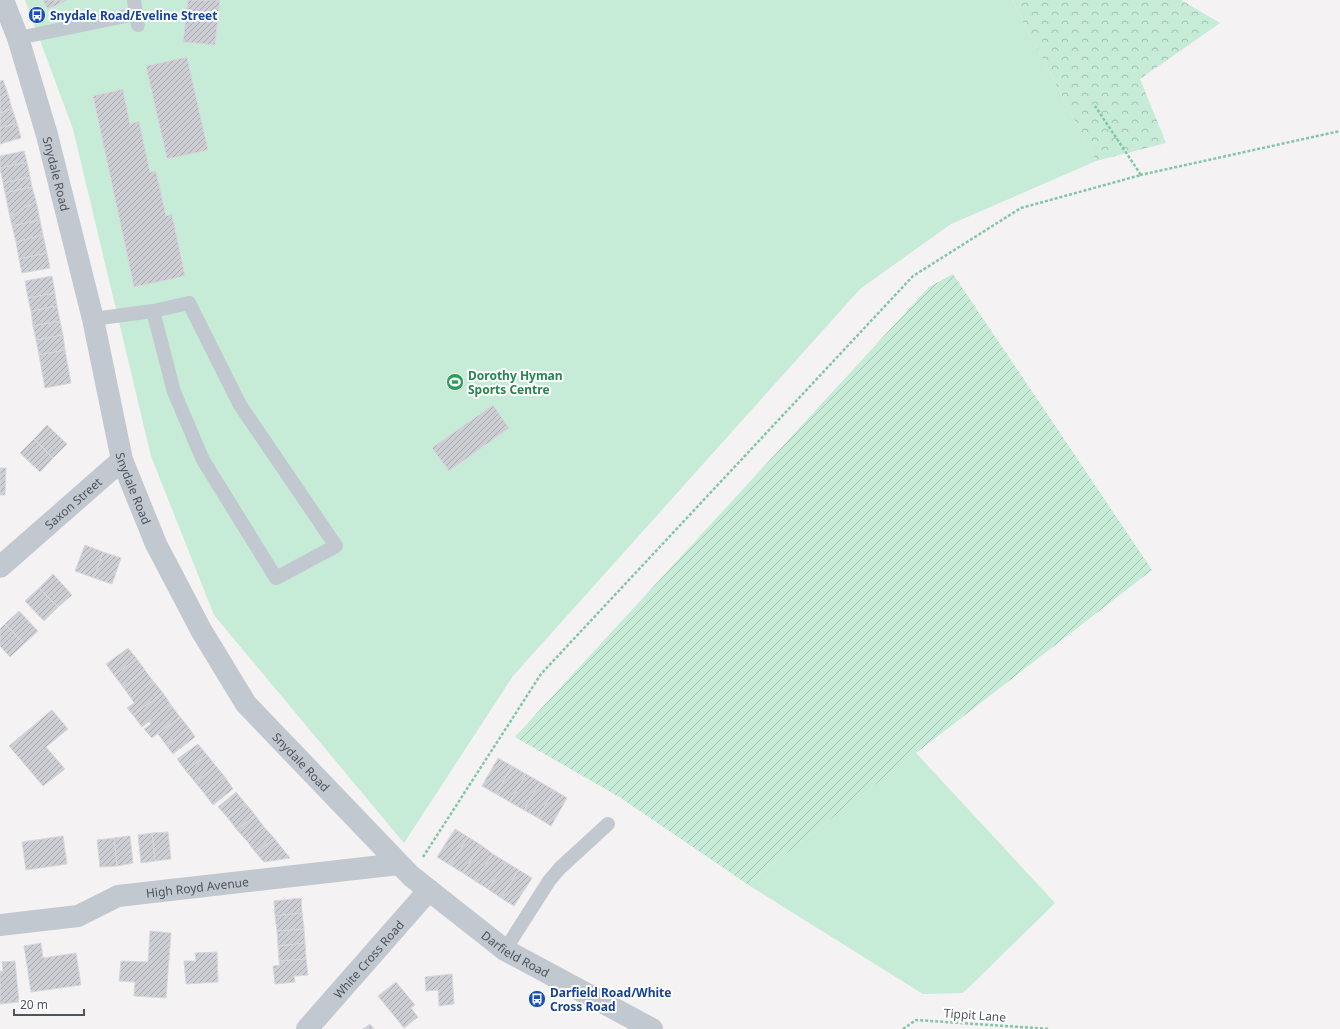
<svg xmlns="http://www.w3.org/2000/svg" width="1340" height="1029" font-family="'Noto Sans',sans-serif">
<defs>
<pattern id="forest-crowns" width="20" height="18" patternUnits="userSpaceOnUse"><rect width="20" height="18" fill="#c6ebd7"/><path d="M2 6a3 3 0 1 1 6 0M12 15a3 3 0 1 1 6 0" fill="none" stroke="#a3c1b2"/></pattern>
<pattern id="garden-furrows" width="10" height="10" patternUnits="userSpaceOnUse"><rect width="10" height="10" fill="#c6ebd7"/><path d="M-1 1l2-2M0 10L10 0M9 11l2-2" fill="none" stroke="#a3c1b2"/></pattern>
<pattern id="building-hatch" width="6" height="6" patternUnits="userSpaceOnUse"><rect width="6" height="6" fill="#cdced4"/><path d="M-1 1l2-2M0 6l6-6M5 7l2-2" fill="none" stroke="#a9aaaf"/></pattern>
</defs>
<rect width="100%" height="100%" fill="#f4f2f2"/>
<!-- grass -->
<g fill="#c6ebd7">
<polygon points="25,0 1012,0 1096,161 951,224 860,289 513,676 404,843 214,615 151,456 73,129"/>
<polygon points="916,753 1055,903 963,993 923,994 747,884"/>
</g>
<!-- forest -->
<polygon fill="url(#forest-crowns)" points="1012,0 1181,0 1220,23 1140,79 1166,143 1096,161"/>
<!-- garden -->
<polygon fill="url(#garden-furrows)" points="953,274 1152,570 747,884 621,798 515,737 929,287"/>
<!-- building -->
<g fill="url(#building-hatch)" stroke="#d7d8dc">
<polygon points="43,0 68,0 48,9"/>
<polygon points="188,0 220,0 215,45 183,42"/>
<polygon points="187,57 208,150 167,159 146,66"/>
<polygon points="3,80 8,94 0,97 0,81"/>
<polygon points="123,89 130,124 139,121 150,172 156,171 166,216 172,214 185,276 134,287 93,96"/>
<polygon points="8,94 12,109 0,113 0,97"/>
<polygon points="12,109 17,123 0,128 0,113"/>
<polygon points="17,123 21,138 0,144 0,128"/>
<polygon points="24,151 27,162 0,168 0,156"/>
<polygon points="27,162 30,177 3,183 0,168"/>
<polygon points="30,177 32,187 5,193 3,183"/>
<polygon points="32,187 36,201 10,217 5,193"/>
<polygon points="36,201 40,220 12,226 10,217"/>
<polygon points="40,220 43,235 16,242 12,226"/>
<polygon points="43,235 47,253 19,259 16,242"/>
<polygon points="47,253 50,268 22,273 19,259"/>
<polygon points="52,276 55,293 28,298 25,281"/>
<polygon points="55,293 57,306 31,311 28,298"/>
<polygon points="57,306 60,321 33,326 31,311"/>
<polygon points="60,321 63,335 36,340 33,326"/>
<polygon points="63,335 65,350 39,355 36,340"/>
<polygon points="65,350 71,383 45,388 39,355"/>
<polygon points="493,405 509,428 449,471 432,448"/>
<polygon points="47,425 67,444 53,458 34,439"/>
<polygon points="34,439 53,458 40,472 20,453"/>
<polygon points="0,468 6,468 5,495 0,495"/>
<polygon points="85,545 103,552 94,578 75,571"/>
<polygon points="103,552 121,558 112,584 94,578"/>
<polygon points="53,574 72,595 58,607 39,588"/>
<polygon points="39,588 58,607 44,621 25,601"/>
<polygon points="19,611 38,631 24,644 5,624"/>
<polygon points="5,624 24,644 10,657 0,646 0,629"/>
<polygon points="128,648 137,659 114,675 106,664"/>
<polygon points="137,659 145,670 123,687 114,675"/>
<polygon points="145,670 153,681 131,698 123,687"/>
<polygon points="153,681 163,693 133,715 127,708 134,703 131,698"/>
<polygon points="163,693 171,705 142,727 133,715"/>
<polygon points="171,705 180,717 152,738 144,729 151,724 149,721"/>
<polygon points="52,710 68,729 46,747 65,769 43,786 9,746"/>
<polygon points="180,717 189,728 166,745 158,734"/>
<polygon points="189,728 195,737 173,754 166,745"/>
<polygon points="198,744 207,755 186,771 177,759"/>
<polygon points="207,755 216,766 195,782 186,771"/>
<polygon points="498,758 512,766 496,794 482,786"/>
<polygon points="216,766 225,777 204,793 195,782"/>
<polygon points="512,766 526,774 510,802 496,794"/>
<polygon points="526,774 540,782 524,810 510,802"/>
<polygon points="225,777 233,789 213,805 204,793"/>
<polygon points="540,782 554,790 538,818 524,810"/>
<polygon points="554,790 567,798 551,826 538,818"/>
<polygon points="236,792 246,804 228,818 218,807"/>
<polygon points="246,804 255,815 237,830 228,818"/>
<polygon points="255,815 264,827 247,841 237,830"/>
<polygon points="264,827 274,838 256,853 247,841"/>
<polygon points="455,829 468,837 450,865 437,857"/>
<polygon points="168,832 171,859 155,861 152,833"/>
<polygon points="152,833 155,861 141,863 138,835"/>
<polygon points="63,836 67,864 26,870 22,842"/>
<polygon points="130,836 133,863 117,866 114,838"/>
<polygon points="468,837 481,845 463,873 450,865"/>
<polygon points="114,838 117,866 100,867 97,840"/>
<polygon points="274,838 290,858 264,862 256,853"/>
<polygon points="481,845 493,854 475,881 463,873"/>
<polygon points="493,854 506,862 488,889 475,881"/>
<polygon points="506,862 519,870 501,898 488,889"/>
<polygon points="519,870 532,878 514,906 501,898"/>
<polygon points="301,898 302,913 275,916 274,901"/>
<polygon points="302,913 304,929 277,931 275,916"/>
<polygon points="304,929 305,943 278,946 277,931"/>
<polygon points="150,931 171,933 166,998 134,996 135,982 119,981 121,961 148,962"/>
<polygon points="41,943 43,958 76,953 81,985 31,992 24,946"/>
<polygon points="305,943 306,959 279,961 278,946"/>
<polygon points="217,952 218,982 186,984 184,961 196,961 195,953"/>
<polygon points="306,959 308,975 294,976 295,982 275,984 273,966 280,965 279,961"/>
<polygon points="15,961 19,1002 0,1004 0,971 3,971 2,962"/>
<polygon points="452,974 454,1004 439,1006 438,990 426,991 425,977"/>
<polygon points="396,982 415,1005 411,1008 418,1017 404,1028 378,996"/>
<polygon points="370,1024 374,1029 363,1029"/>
</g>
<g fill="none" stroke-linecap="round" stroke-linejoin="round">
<!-- path -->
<g stroke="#82c6a8" stroke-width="2.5" stroke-dasharray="3 2" stroke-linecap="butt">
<polyline points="1140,175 1340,131"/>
<polyline points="423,857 541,674 913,276 1021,208 1141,175 1095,106"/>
<polyline points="903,1029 916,1020 1050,1029"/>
</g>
<!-- service -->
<g stroke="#c2c8cf" stroke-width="14">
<polyline points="136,14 138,25"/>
<polyline points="18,38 136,14 134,0"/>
<polyline points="93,319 153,311 174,392 203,460 276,578 336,546 240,405 189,303 153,311"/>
<polyline points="505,950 549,881 560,868 608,824"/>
</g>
<!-- minor -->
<g stroke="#c2c8cf" stroke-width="22">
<path id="s1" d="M0,567L122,460"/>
<path id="s2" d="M0,925L78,916L118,896L399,864"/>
</g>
<!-- tertiary -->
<g stroke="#c2c8cf" stroke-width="22">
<path id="s3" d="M3,0L18,38L47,135L93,319L122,460L156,544L201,630L246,704L411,876L505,950L652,1029"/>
<path id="s4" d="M307,1029L429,890"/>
</g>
</g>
<!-- icons -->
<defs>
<symbol id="bus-disc" viewBox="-11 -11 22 22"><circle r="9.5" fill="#1a4fb4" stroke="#fff"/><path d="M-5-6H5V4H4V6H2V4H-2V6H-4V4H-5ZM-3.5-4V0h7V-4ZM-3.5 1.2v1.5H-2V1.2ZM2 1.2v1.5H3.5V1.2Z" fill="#fff"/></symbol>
<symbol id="stadium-disc" viewBox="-11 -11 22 22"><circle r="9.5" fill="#2e9e5b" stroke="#fff"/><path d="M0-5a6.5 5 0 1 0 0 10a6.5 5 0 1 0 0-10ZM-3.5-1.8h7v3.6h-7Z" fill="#fff"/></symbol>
</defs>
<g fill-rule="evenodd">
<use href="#bus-disc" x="27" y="5" width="20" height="20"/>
<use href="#stadium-disc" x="445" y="372" width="20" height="20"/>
<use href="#bus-disc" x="527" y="989" width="20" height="20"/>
</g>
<g text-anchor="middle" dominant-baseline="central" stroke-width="4" stroke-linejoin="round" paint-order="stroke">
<!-- transit labels -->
<g font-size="12" font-weight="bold" fill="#164399" stroke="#fff" text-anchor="start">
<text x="50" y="15">Snydale Road/Eveline Street</text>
<text x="550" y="992">Darfield Road/White<tspan x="550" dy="14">Cross Road</tspan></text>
</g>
<!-- street labels -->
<g font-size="12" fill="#4c545d" stroke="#fff">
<text stroke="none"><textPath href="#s3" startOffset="182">Snydale Road</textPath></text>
<text stroke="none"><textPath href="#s3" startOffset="506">Snydale Road</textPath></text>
<text stroke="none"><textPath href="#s1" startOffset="97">Saxon Street</textPath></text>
<text stroke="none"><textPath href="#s3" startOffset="830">Snydale Road</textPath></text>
<text stroke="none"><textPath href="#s2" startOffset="203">High Royd Avenue</textPath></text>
<text stroke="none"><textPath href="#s3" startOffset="1119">Darfield Road</textPath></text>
<text stroke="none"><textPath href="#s4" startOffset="93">White Cross Road</textPath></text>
<text transform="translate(975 1015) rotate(4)">Tippit Lane</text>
</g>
<!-- leisure labels -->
<g font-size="12" font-weight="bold" fill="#27864d" stroke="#fff" text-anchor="start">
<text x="468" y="375">Dorothy Hyman<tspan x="468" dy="14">Sports Centre</tspan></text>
</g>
</g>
<!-- scale -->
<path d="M14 1009v6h70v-6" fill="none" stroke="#4c545d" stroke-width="2"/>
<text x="20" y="1009" font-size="12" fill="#4c545d" stroke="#ffffff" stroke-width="3" paint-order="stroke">20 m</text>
</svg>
